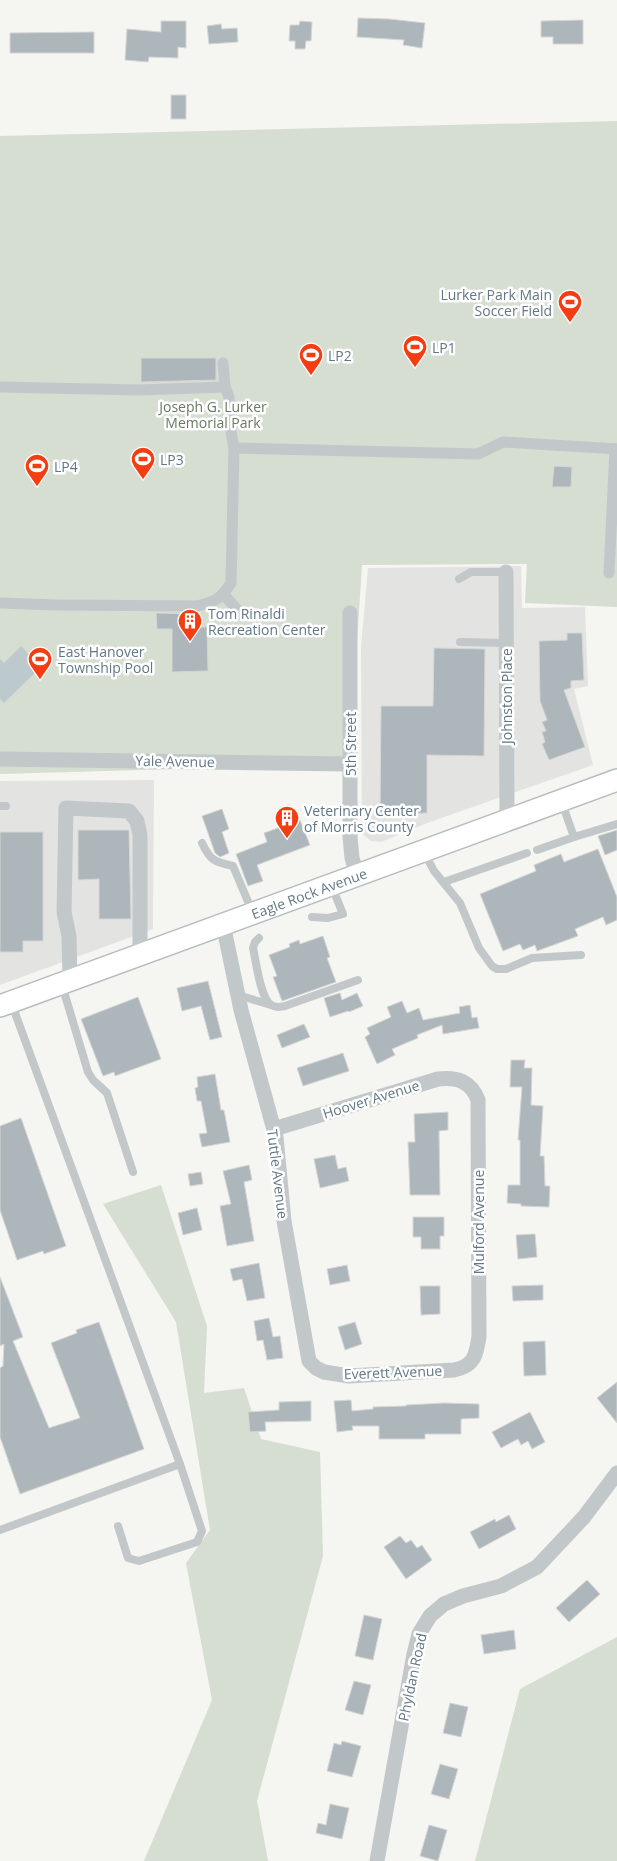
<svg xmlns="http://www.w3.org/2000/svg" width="617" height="1861" font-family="'Open Sans',sans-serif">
<rect width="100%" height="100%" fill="#f5f5f1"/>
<!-- built -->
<g fill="#e3e4e2">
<polygon points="521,566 522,608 585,607 588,686 574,689 593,765 430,822 381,842 371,841 362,834 361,647 368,568"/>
<polygon points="154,780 153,929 0,985 0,781"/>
</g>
<!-- green -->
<g fill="#d6ddd1">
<polygon points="617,121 617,607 525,603 527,564 362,565 349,764 0,774 0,136"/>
<polygon points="161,1185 207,1326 204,1393 244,1388 261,1439 320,1452 323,1556 257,1801 268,1861 144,1861 212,1700 186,1563 210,1530 176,1322 103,1204"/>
<polygon points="617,1637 617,1861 475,1861 520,1689"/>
</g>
<!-- water -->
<polygon fill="#bccace" points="21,646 41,667 4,703 0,699 0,659 4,663"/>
<!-- building -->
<g fill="#adb6bb" stroke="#d6d6d4">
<polygon points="358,18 389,19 425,23 422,48 403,45 404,40 357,37"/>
<polygon points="583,20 583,44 553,44 553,37 541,37 541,21"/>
<polygon points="161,21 186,21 186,48 178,47 178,58 149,57 148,62 125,60 127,29 161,32"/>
<polygon points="300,21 312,22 311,41 306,41 305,49 295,49 295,41 289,41 290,25 299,25"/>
<polygon points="221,24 222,29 237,28 238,42 209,44 207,26"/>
<polygon points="94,32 94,53 10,53 10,33"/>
<rect x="171" y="95" width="15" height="24"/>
<polygon points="141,358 216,358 216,380 141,382"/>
<polygon points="554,466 572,467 571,487 552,487"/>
<polygon points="156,613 196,614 196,627 207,627 208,671 172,672 172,629 157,629"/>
<polygon points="567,633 582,633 584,680 571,681 571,688 564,690 585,747 549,760 542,744 545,742 542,732 546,731 542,722 547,720 540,701 539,641 567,640"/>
<polygon points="434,648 485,649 484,756 427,755 427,813 380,814 381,706 433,706"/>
<polygon points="222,809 229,829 222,832 229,853 220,857 215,853 202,816"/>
<polygon points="300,820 310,845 257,865 263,881 248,886 236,854 267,842 264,833"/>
<polygon points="78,830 129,830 131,919 99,919 99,879 78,880"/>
<polygon points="617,830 617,850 605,855 598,836"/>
<polygon points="0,832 43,832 43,941 23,941 23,952 0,952"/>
<polygon points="598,849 617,897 617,920 606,925 603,917 575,929 578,936 537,951 535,945 523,950 520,944 503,951 480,894 536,871 534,865 561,854 564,862"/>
<polygon points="323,936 330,957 327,958 336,982 282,1001 273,977 277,976 269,955 290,947 289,944 299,940 300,944"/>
<polygon points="208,981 222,1037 210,1040 201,1006 182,1011 177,988"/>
<polygon points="340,993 342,1000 357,993 363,1006 349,1012 348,1011 330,1017 324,998"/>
<polygon points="138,997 161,1059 115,1076 114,1072 103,1076 81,1019"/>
<polygon points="402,1001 407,1013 419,1008 423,1020 460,1013 459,1007 470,1005 472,1018 477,1017 479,1028 443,1034 442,1025 417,1035 418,1038 392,1049 395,1055 377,1064 365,1037 370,1034 367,1028 391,1017 387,1007"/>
<polygon points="304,1024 310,1037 282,1048 277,1035"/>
<polygon points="343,1053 349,1071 303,1086 297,1068"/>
<polygon points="511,1060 525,1060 524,1068 532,1068 531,1105 543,1106 540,1156 544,1156 545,1186 550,1186 549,1207 521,1206 521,1204 507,1203 508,1185 520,1185 520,1140 518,1140 522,1087 510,1087"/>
<polygon points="215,1074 221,1110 224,1110 230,1142 202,1147 199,1134 207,1133 201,1101 197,1101 195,1088 198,1087 197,1077"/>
<polygon points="448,1112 448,1130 439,1131 440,1195 410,1195 408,1142 415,1142 414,1114"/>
<polygon points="21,1118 66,1246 44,1254 43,1251 17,1260 0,1210 0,1126"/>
<polygon points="335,1155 338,1169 346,1167 349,1181 320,1188 314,1159"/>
<polygon points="249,1165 252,1180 244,1182 254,1241 227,1246 220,1206 231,1204 223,1171"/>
<polygon points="201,1172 203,1184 190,1186 188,1174"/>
<polygon points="197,1208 202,1230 183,1235 178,1213"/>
<polygon points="413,1217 444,1217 444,1236 440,1236 440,1249 421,1249 421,1237 413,1237"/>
<polygon points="535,1234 537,1257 518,1259 516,1235"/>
<polygon points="259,1263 265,1298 247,1301 242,1279 233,1281 230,1269"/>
<polygon points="347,1265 350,1281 330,1285 327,1269"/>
<polygon points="0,1277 23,1337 13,1341 49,1428 80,1418 51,1343 77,1333 76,1330 99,1322 144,1449 20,1494 0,1437 0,1368 3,1366 4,1344 0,1346"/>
<polygon points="543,1285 543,1300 513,1301 512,1286"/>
<polygon points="420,1286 440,1286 440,1314 421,1315"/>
<polygon points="269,1318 273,1337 280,1336 283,1358 267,1360 263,1340 257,1341 254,1321"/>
<polygon points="355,1322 362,1344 345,1350 338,1327"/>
<polygon points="545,1341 546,1375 524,1376 523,1342"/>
<polygon points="617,1382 617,1423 597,1398"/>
<polygon points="351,1400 352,1411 373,1409 373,1407 406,1406 406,1405 444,1403 479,1404 479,1418 461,1419 461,1434 425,1434 425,1439 379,1439 379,1426 352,1426 353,1430 337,1432 334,1401"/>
<polygon points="311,1401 311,1421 265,1422 266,1431 250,1432 248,1412 279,1410 279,1402"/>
<polygon points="530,1412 545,1442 532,1449 528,1441 521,1445 518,1439 501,1448 492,1432"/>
<polygon points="509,1515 516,1529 479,1549 470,1532 495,1519 496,1522"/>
<polygon points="400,1536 406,1543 411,1540 417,1548 422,1545 432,1560 406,1579 384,1547"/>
<polygon points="587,1580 600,1594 569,1622 556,1608"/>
<polygon points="364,1615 382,1619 373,1660 355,1656"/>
<polygon points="514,1630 516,1649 484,1654 481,1635"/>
<polygon points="354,1681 371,1685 363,1715 345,1710"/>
<polygon points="450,1703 468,1707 461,1737 443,1733"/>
<polygon points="342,1741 361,1746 352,1777 327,1771 334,1743 341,1745"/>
<polygon points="440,1764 458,1769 449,1799 431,1794"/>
<polygon points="330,1804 349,1808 342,1839 316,1833 318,1823 326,1825"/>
<polygon points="429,1825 447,1830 438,1861 420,1856"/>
</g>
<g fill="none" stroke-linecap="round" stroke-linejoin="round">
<defs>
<g id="secondary">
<path id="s1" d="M0,1006L617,780"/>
</g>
</defs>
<!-- secondary casing -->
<use href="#secondary" stroke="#b6bcc0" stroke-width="24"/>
<!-- service -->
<g stroke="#c2c7ca" stroke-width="8">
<polyline points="459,579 471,572 506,572"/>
<polyline points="460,642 506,643"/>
<polyline points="562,803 574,837 617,824"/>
<polyline points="0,806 6,806"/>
<path d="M202,843C210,860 214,862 233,866L252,911"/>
<polyline points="537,850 574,837"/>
<polyline points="424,852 434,871 460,903 479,948 492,966 497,969 506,969 532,958 581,955"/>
<polyline points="444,882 527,853"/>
<polyline points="312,917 328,918 343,914 332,887"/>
<path d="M259,938L255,942L253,948C256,961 260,996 270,1004C275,1008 279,1007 285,1006L358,980"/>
<polyline points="62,985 88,1072 93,1080 107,1093 133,1172"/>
<polyline points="238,995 271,1005"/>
<polyline points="11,1002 180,1464 202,1531 197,1542 139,1561 128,1558 118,1526"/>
<polyline points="0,1530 180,1464"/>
</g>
<!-- pedestrian -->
<g stroke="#c2c7ca" stroke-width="11">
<polyline points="0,387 138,390 225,387"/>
<polyline points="234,448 478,454 503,442 617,449"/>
<polyline points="609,573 615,449"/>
<polyline points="224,595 242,615"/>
<path d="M0,603L57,605L197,606C214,602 221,599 231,583L234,448L231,432L229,397L225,387L223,363"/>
</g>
<!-- minor -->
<g stroke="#c2c7ca" stroke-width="15">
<polyline points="506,572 507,821"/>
<polyline points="350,613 350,837 352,858 357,874"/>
<polyline points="0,759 349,764"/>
<path d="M223,924L241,1010L276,1137L284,1221L309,1361L316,1368L324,1372L349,1376L454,1370C474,1366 476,1356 479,1337L478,1100C471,1081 457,1077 438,1079L274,1129"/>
<polyline points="70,980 69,936 64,912 66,808 129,811 137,821 140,835 140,955"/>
<polyline points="377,1861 414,1654 419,1634 430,1616 444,1604 463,1596 501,1586 537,1567 584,1517 617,1473"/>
</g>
<!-- secondary -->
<use href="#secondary" stroke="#fff" stroke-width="21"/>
</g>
<!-- icons -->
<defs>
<symbol id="stadium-pin" viewBox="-11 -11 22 30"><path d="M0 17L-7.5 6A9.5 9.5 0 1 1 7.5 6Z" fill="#f43d12" stroke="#fff"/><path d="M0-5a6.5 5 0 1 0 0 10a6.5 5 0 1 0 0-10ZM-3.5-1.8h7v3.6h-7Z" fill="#fff"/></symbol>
<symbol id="building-pin" viewBox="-11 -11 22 30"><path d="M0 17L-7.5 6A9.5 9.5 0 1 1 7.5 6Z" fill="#f43d12" stroke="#fff"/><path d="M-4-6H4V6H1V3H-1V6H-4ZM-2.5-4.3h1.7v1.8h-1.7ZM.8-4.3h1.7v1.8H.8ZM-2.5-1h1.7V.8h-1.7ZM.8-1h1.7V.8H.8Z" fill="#fff"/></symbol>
</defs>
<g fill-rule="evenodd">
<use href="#stadium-pin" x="556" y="288" width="28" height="38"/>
<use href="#stadium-pin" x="401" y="333" width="28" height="38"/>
<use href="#stadium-pin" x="297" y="341" width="28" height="38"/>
<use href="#stadium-pin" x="129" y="445" width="28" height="38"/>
<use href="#stadium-pin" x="23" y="452" width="28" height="38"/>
<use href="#building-pin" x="176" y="607" width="28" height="38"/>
<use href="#stadium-pin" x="26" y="645" width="28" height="38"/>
<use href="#building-pin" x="273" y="804" width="28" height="38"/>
</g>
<g text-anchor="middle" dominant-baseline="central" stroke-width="5" stroke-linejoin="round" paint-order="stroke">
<!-- poi labels -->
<g font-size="14" fill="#617785" stroke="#fff" text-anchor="start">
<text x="552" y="294" text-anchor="end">Lurker Park Main<tspan x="552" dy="16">Soccer Field</tspan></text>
<text x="432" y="347">LP1</text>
<text x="328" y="355">LP2</text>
<text x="160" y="459">LP3</text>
<text x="54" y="466">LP4</text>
<text x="208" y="613">Tom Rinaldi<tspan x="208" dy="16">Recreation Center</tspan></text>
<text x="58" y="651">East Hanover<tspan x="58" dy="16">Township Pool</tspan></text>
<text x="304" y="810">Veterinary Center<tspan x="304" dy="16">of Morris County</tspan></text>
</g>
<!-- park labels -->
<g font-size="14" fill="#677b61" stroke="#fff">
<text x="213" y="406">Joseph G. Lurker<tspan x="213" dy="16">Memorial Park</tspan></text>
</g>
<!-- street labels -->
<g font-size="14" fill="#617785" stroke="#fff">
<text transform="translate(506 696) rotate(-90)">Johnston Place</text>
<text transform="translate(350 744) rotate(-90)">5th Street</text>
<text transform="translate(175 761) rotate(1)">Yale Avenue</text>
<text stroke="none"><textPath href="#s1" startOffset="329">Eagle Rock Avenue</textPath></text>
<text transform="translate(371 1099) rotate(-17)">Hoover Avenue</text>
<text transform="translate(278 1174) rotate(83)">Tuttle Avenue</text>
<text transform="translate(478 1222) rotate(-90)">Mulford Avenue</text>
<text transform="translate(393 1372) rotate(-2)">Everett Avenue</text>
<text transform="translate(412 1677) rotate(-78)">Phyldan Road</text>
</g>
</g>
</svg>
